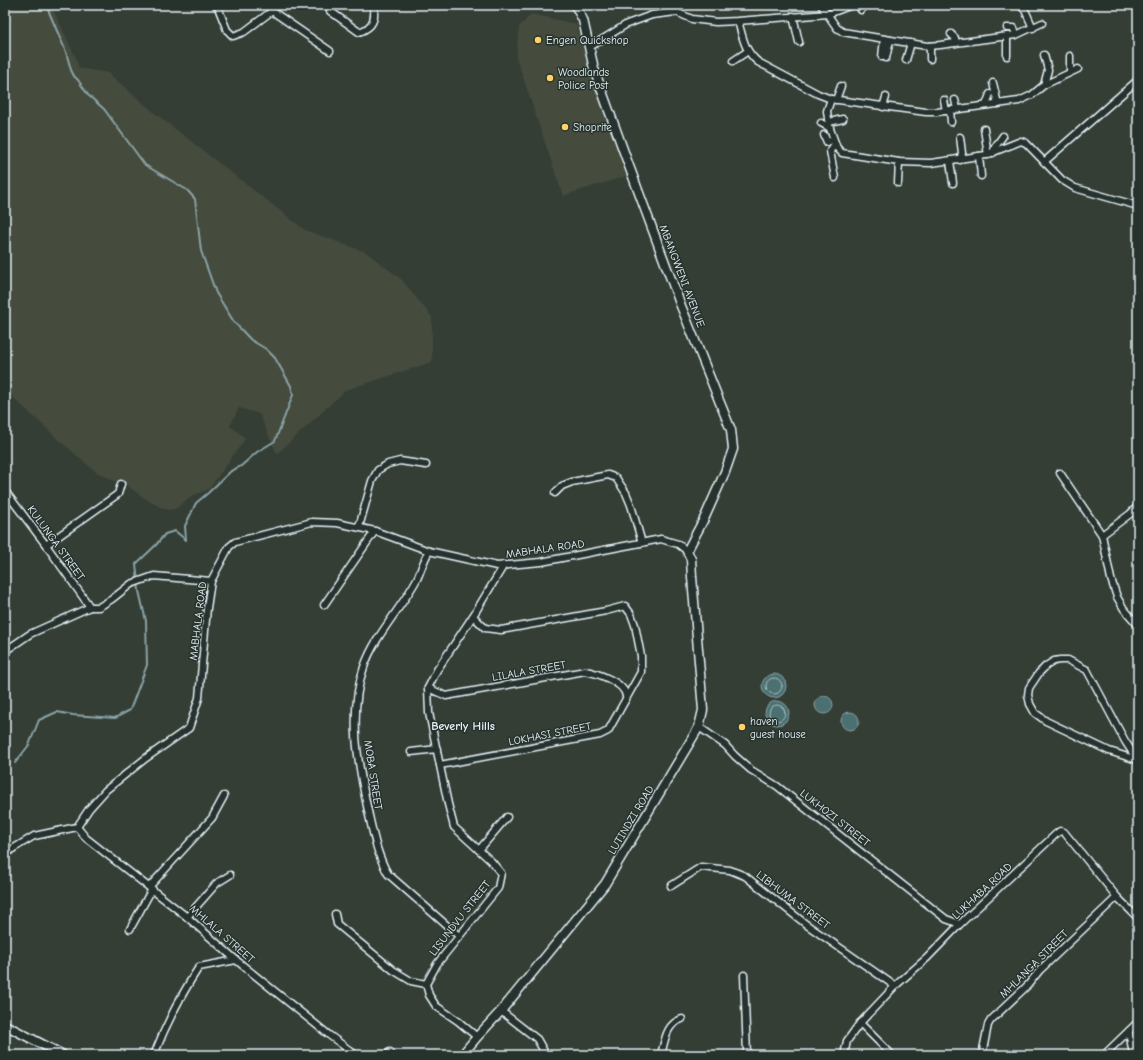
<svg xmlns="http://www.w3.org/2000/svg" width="1143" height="1060" font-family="'Comic Neue',sans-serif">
<rect width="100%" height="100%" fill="#343e35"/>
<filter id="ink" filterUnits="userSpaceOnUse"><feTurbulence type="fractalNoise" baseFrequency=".025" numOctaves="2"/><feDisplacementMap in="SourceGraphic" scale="8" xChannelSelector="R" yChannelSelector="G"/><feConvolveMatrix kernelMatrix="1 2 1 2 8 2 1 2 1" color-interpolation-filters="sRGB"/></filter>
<g filter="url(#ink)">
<!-- built -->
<g fill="#444b3e">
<polygon points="5,5 51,5 76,58 79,68 108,73 156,114 305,230 366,252 402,280 432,317 432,362 346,390 277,454 259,414 239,408 230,426 246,438 209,489 192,496 175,509 168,510 158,506 144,498 125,484 121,484 96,472 60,441 5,390"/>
<polygon points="531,14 576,24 626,176 563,196 516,57 519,27"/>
</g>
<!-- water -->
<g fill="#4b6f71" stroke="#8aa3a7">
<circle cx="774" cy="686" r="12"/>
<circle cx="824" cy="705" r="9"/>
<circle cx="777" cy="713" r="12"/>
<circle cx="850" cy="721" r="9"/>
</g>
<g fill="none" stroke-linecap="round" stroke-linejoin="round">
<!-- shore -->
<g stroke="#a9bdc2" stroke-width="1">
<circle cx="774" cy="686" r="8"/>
<circle cx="777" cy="713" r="8"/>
</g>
<!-- stream -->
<polyline stroke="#8aa3a7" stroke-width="2" points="15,763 29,745 39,720 57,712 73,715 115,718 130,710 147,665 146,621 139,591 136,564 156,545 165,534 175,531 186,540 185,526 196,503 208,493 231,471 241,466 257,452 275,441 293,395 291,386 275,358 266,349 251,340 234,322 216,293 201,251 195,199 187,190 145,165 104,109 88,95 78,80 74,76 71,70 66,52 46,5"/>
<defs>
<g id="minor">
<polyline points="217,5 227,30 233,36 244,32 272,11"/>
<polyline points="269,5 272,11 330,51"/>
<path d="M328,5L330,11L359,32C374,27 375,19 374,5"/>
<polyline points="821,5 837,28 843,32 927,46 940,45 1016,35 1042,23"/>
<polyline points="860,5 861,10"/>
<polyline points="1020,5 1025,10 1033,28"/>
<polyline points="793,16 799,42"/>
<path d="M738,21C743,38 744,50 758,62L818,94L831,99L926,112H937L1019,101L1032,95L1044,85L1078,69"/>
<polyline points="1007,28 1014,28 1016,35"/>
<polyline points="951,34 955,38 956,43"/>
<polyline points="930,46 930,59"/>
<polyline points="590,47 627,24 652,15 676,12 692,19 716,22 738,21 828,14 852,5"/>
<polyline points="1007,56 1007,36"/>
<polyline points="882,57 884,39"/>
<polyline points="886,58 890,40"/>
<polyline points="906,60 911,43"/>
<polyline points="733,61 748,51"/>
<polyline points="1070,72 1070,56"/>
<polyline points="993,83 998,104"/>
<polyline points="1044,85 1048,70 1044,55"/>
<polyline points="831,99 827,111 829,126 837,148 842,153 899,162 931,163 986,155 1021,141 1026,143 1062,180 1075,188 1138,206"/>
<polyline points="836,100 841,86"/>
<polyline points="944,100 946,111"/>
<polyline points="955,100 957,109"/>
<polyline points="986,105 990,94"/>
<polyline points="883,107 886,97"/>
<polyline points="950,110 951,122"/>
<polyline points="829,122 843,119"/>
<polyline points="821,123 830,128"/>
<polyline points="984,129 988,155"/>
<polyline points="824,135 827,142 833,140"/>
<polyline points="835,144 830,151 835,178"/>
<polyline points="993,153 995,147 1003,136"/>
<polyline points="979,156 981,176"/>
<polyline points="960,160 962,153 960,137"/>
<polyline points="950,161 953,183"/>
<polyline points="1044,162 1138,80"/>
<polyline points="898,183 899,162"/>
<polyline points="1060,473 1102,535 1111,579 1117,597 1124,609 1138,625"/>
<polyline points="5,491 46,545 90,607"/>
<polyline points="555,493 562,486 572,482 608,475 616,478 626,493 631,505 642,543"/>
<polyline points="359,527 372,481 378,470 388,464 400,461 426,465"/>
<polyline points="1102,535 1130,514 1138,506"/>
<polyline points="46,545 118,494 121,484"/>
<path d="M429,551C424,560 421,570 417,579C401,609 375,635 364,667C348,714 358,764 368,811C373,833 377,855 388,874L459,936"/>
<polyline points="324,605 375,531"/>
<polyline points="5,651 30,634 90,607 99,607 112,599 131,584 154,576 211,581"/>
<path d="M428,688L446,696L585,671C597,673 624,682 626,696"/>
<polyline points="699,727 725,745 735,756 751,770 777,786 946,919 960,924"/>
<polyline points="411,752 437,749"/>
<polyline points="1137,760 1109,751 1046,721 1035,713 1030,704 1028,695 1029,688 1039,673 1046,666 1054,661 1060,660 1068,660 1087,670 1125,741 1138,761"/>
<polyline points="440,765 600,735 608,731 641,672 641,656 635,625 631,614 625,606 606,611 501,630 485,628 473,616"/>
<polyline points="77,827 86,838 187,917 236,960 329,1035 356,1055"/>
<polyline points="479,850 507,817"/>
<polyline points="5,855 14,848 34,836 77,827 89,809 106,790 146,758 189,728 199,698 207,608 211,581 229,547 235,542 312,522 337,523 375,531 429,551 497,566 541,562 661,539 678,544 687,551"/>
<polyline points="671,886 701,867 730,870 745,876 807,925 895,986"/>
<polyline points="149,887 212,818 224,796"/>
<polyline points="335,914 337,924 393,970 411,981 426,984"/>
<polyline points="187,917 217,883 230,875"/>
<polyline points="130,929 152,889"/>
<polyline points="744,975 747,1055"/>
<polyline points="501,1011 537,1039 546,1055"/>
<polyline points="860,1023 890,1053 891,1055"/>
<polyline points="1129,1031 1133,1055"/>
<polyline points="477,1037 458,1021 436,1006 429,995 426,984 437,964 498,888 501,873 491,861 454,827 448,804 429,713 428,688 437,670 473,616 504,565"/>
<path d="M154,1055C166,1024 181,995 199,967L236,960"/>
<polyline points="387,1055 390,1052"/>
<path d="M661,1055C665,1040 666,1024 682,1019"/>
<polyline points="844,1055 847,1041 860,1023 895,986 927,958 960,924 1056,834 1060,831 1064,832 1117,897 1138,918"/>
<polyline points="982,1055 988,1025 991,1020 1028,985 1040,970 1117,897"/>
<polyline points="1104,1055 1138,1022"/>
</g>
<g id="tertiary">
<polyline points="5,1025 63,1055"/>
<polyline points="462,1055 477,1037 501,1011 605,884 699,727 703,710 692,577 691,559 687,551 705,517 725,472 733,449 731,430 681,306 629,166 594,69 583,20 575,5"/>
</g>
</defs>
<!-- minor casing -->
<use href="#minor" stroke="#e8f1f8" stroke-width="9"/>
<!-- tertiary casing -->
<use href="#tertiary" stroke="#e8f1f8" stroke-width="11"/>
<!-- minor -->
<use href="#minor" stroke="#26332d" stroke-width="6"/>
<!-- tertiary -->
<use href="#tertiary" stroke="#26332d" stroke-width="8"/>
</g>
</g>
<!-- markers -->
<g fill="#ffd166" stroke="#26332d" stroke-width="1.5">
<circle cx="538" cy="40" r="4"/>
<circle cx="550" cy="78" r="4"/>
<circle cx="565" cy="127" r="4"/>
<circle cx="742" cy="727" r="4"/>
</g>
<g text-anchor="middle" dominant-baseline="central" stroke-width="3" stroke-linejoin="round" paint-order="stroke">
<!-- poi labels -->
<g font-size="11" fill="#e8f1f8" stroke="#26332d" text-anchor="start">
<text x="546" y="40">Engen Quickshop</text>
<text x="558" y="72">Woodlands<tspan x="558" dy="13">Police Post</tspan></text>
<text x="573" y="127">Shoprite</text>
<text x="750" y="721">haven<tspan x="750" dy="13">guest house</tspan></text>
</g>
<!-- street labels -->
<g font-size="11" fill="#e8f1f8" stroke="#26332d">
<text transform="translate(682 276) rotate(69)">MBANGWENI AVENUE</text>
<text transform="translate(56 543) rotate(54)">KULUNGA STREET</text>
<text transform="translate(545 549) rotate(-8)">MABHALA ROAD</text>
<text transform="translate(198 621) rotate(-83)">MABHALA ROAD</text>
<text transform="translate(529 671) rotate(-10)">LILALA STREET</text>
<text transform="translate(550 734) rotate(-11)">LOKHASI STREET</text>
<text transform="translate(373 775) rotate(81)">MOBA STREET</text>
<text transform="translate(835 818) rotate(38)">LUKHOZI STREET</text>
<text transform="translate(631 820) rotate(-59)">LUTINDZI ROAD</text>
<text transform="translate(982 891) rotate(-43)">LUKHABA ROAD</text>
<text transform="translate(793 900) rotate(37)">LIBHUMA STREET</text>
<text transform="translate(460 918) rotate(-52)">LISUNDVU STREET</text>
<text transform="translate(222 934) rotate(41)">MHLALA STREET</text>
<text transform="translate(1034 964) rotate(-45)">MHLANGA STREET</text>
</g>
<!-- neighbourhood labels -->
<g font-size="12" font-weight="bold" fill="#e8f1f8" stroke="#26332d">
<text x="463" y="726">Beverly Hills</text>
</g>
</g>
<!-- margin -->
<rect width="1143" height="1060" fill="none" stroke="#26332d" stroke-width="20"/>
<rect x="10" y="10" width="1123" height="1040" fill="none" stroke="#e8f1f8" stroke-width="1.5" filter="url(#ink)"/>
</svg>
